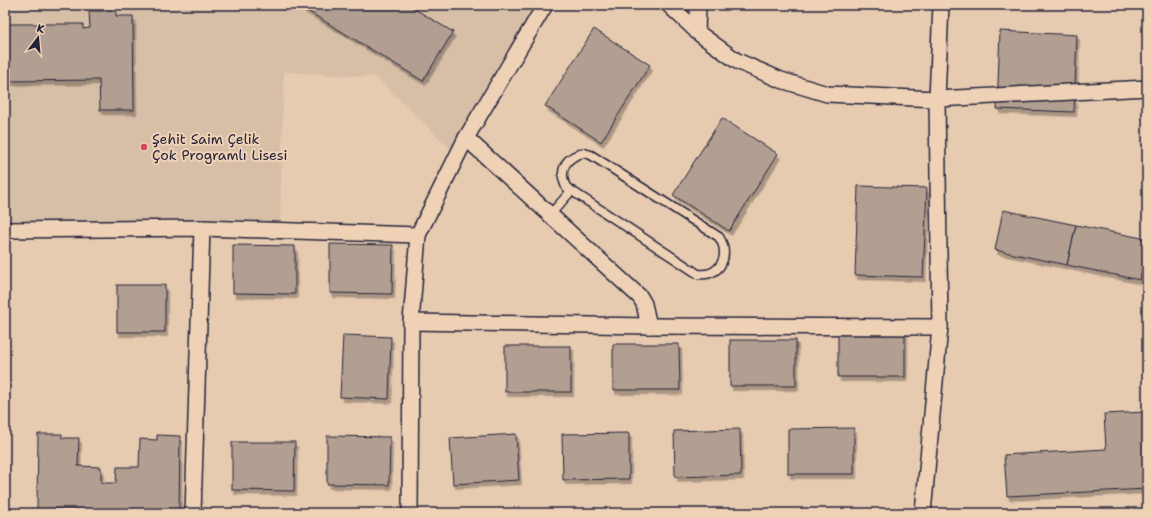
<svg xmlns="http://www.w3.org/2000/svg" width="1152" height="518" font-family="'Shantell Sans',sans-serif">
<defs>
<filter id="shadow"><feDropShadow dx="2.5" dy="4.5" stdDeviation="0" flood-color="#0004"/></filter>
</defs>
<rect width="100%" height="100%" fill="#e7cbb1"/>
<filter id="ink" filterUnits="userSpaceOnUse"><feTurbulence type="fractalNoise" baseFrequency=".025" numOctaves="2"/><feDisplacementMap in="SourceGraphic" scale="8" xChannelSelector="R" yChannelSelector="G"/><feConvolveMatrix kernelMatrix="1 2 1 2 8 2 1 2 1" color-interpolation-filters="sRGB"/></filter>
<g filter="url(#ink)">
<!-- built -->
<polygon fill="#d7bea7" points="5,5 543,5 453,151 376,77 284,72 280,222 5,223"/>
<!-- building -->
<g fill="#b39f91" stroke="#22223b" filter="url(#shadow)">
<polygon points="298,5 408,5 453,32 423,81"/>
<polygon points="89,11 116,11 116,16 133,16 134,110 100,110 99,80 5,81 5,24 83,24 83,29 90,28"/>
<polygon points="594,29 650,65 601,142 545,106"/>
<polygon points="1000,31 1077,35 1074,112 997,109"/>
<polygon points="722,118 778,154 729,231 673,195"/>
<polygon points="858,186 927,188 923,277 855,275"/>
<polygon points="1003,210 1076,225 1067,265 995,250"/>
<polygon points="1076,225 1147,239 1140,280 1067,265"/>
<polygon points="330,244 393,245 392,294 330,293"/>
<polygon points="233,245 295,246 295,294 233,293"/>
<rect x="117" y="285" width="48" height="47"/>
<rect x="838" y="331" width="67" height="46"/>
<polygon points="343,335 391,337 389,399 340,397"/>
<rect x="730" y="340" width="66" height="46"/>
<polygon points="613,344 679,344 680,390 613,390"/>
<rect x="505" y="346" width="66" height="46"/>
<polygon points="1145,412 1147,489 1007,496 1004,455 1106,449 1104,414"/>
<polygon points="854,428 854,474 788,474 788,429"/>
<polygon points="740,429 741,475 675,477 674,431"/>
<polygon points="629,433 629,479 563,480 562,434"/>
<polygon points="38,434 62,434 62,438 79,438 78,466 101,467 101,483 116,483 117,467 139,467 140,439 157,440 157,435 180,436 179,511 37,509"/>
<polygon points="516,434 519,480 453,484 450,438"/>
<polygon points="327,436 390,437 389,485 327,484"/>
<polygon points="232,442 295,442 294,491 232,490"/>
</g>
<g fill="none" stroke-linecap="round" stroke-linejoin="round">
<defs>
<g id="service">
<path d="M584,153L591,155L719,237C731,256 720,277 698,274L566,187C558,170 566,156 584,153Z"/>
<polyline points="550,215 571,191"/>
</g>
<g id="minor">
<polyline points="669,5 701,35 737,61 781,80 827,94 937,99 1147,88"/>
<polyline points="697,32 698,5"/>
<polyline points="466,138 640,297 644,304 649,326"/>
<polyline points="5,230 202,228 418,235 411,322 410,513"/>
<polyline points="418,235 466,138 545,5"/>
<polyline points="411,322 649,326 940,327"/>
<polyline points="193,513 202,228"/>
<polyline points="923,513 940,327 937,99 941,5"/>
</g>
</defs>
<!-- service casing -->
<use href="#service" stroke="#22223b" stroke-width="11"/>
<!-- minor casing -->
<use href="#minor" stroke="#22223b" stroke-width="18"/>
<!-- service -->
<use href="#service" stroke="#efd2b6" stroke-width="8"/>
<!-- minor -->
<use href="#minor" stroke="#efd2b6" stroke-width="15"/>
</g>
</g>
<!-- markers -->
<circle fill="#d1495b" stroke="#efd2b6" stroke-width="1.5" cx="144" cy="147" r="4"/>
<g text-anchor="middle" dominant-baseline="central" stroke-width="4" stroke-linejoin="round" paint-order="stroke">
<!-- poi labels -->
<g font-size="14" fill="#22223b" stroke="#efd2b6" text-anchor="start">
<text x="152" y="139">Şehit Saim Çelik<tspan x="152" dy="16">Çok Programlı Lisesi</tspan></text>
</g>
</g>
<!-- margin -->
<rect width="1152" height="518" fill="none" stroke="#efd2b6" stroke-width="20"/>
<rect x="10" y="10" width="1132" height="498" fill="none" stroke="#22223b" stroke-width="1.5" filter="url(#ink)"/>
<!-- north arrow -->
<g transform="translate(38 38) rotate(16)" stroke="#efd2b6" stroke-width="3" paint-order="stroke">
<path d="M0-3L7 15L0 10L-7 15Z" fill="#22223b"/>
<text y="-6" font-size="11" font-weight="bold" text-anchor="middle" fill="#22223b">K</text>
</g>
</svg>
